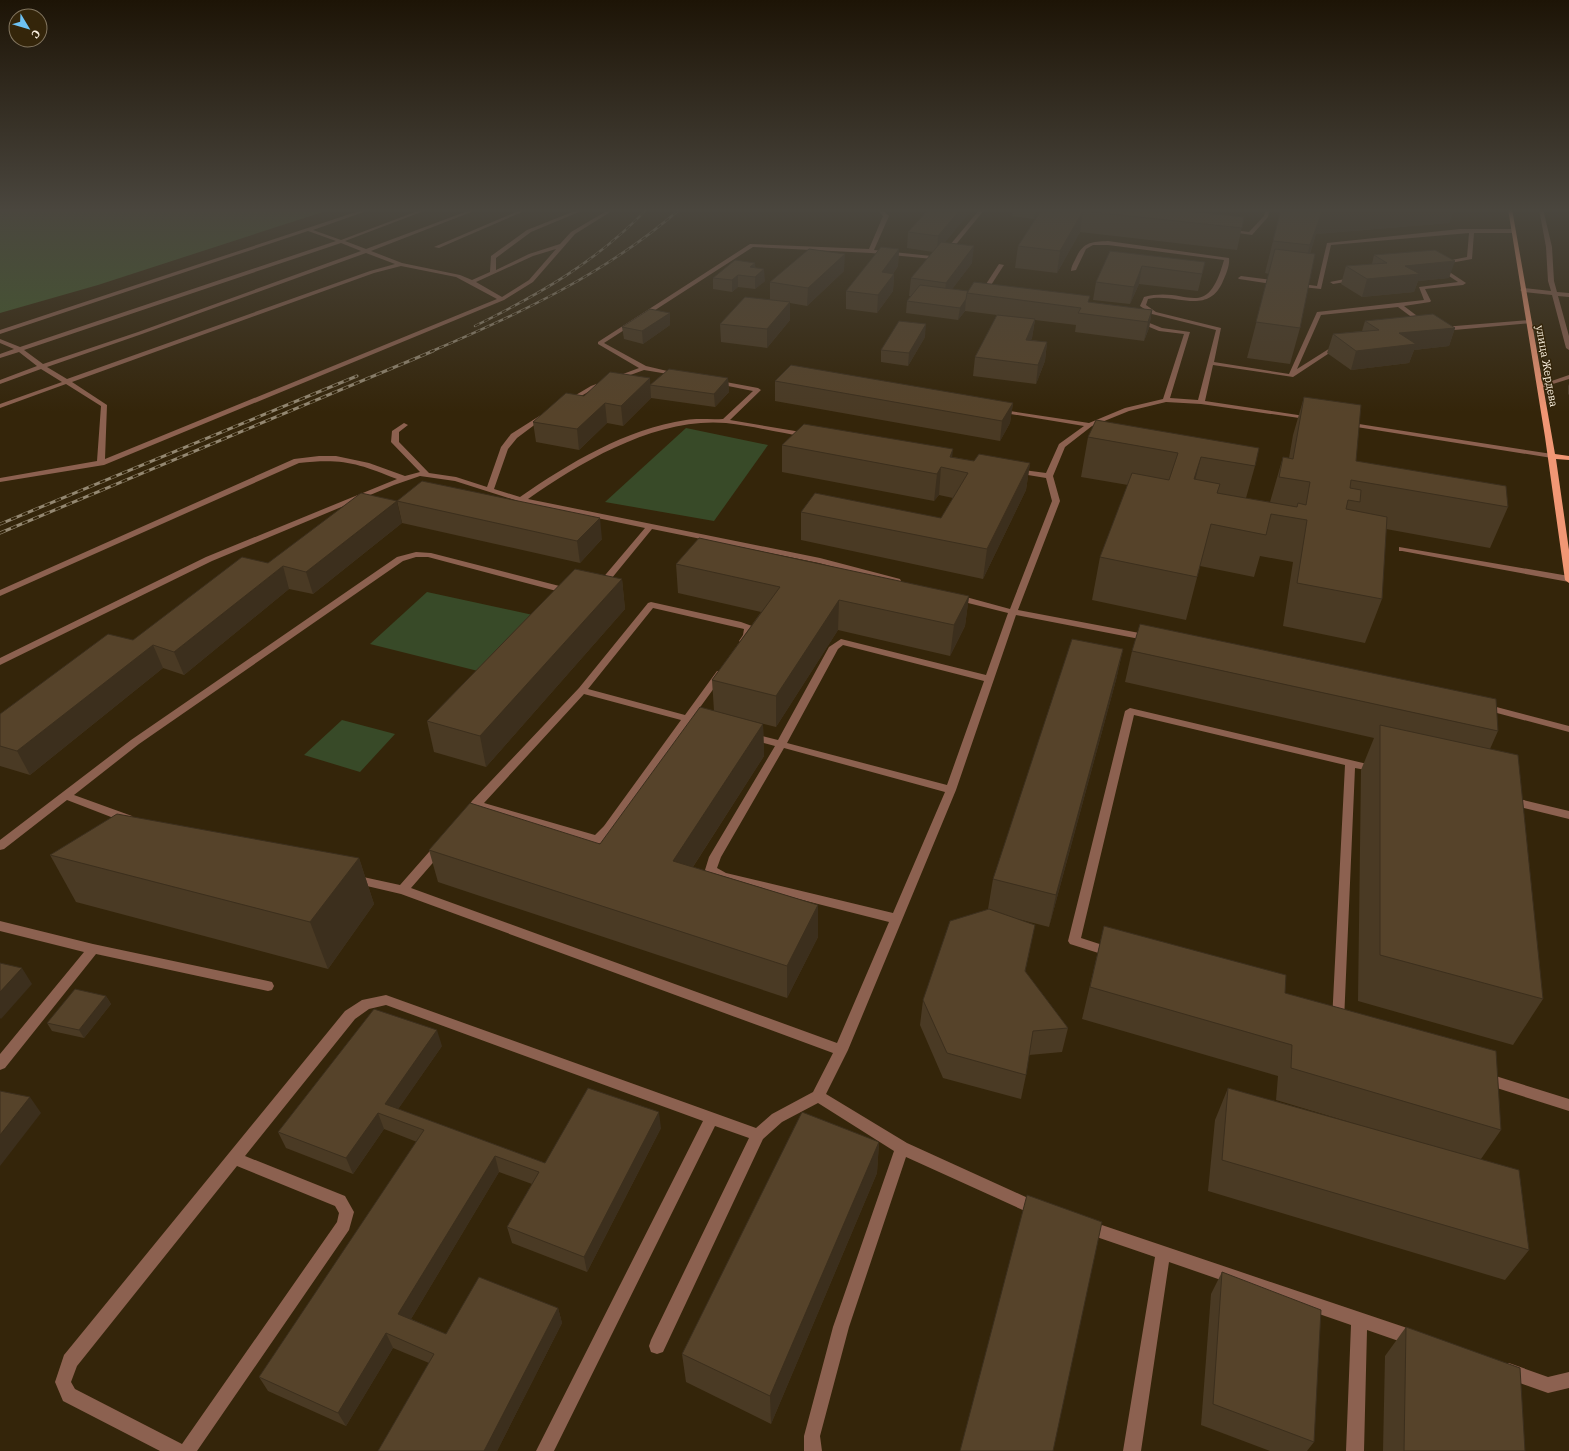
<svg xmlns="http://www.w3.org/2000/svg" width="1569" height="1451" font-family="'IBM Plex Serif',serif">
<rect width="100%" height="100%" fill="#34250a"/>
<!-- green -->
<g fill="#384a28">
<polygon points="686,428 768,445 714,521 605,502"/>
<polygon points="427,592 533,615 478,671 370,644"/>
<polygon points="342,720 395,734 360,772 304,755"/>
</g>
<!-- forest -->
<polygon fill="#435c2c" points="0,209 332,209 98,285 0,313"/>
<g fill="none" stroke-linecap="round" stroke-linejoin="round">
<!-- minor -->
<g fill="#8c6150" fill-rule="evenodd">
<path d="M365,209H372L313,230L341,240L423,209H429L345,241L366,249L473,209H479L371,251L402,263L460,275L472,280L490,272L491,256L527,230L580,209H586L531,232L496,258V270L529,254L560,244L571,232L610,209H615L575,234L533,282L504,300L104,465L0,482V478L97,461L101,406L66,384L0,408V404L62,382L41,369L0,384V380L37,366L19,352L0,358V354L14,349L0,343V339L20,347L336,241L308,231L0,334V330ZM341,243L361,251L138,332L43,364L24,350ZM556,249L529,280L502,297L476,282L533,256ZM366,253L395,264L370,271L67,379L47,367L142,334ZM401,266L456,277L497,299L105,459L107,405L72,382L374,273Z"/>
<polygon points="523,209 529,209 439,248 434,247"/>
<polygon points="877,209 882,209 889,216 874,250 941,257 943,258 943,260 871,253 753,247 604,343 646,366 680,374 680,376 644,370 595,388 569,403 564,402 591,386 639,368 598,344 598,342 750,244 869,249 883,216"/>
<polygon points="980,209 985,209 949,253 945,253 945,251"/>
<polygon points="1266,209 1270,209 1268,217 1252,235 1224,231 1227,229 1249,232 1264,216"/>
<polygon points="1539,209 1543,209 1552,247 1554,281 1557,292 1569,293 1569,297 1558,296 1569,336 1569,350 1566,348 1552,295 1523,292 1520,290 1523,288 1551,291 1548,281 1546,247"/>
<path d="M1460,229H1513L1516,231L1513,233H1474L1472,259L1439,265L1466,283L1463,285L1425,289L1431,301L1430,302L1404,306L1425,322V324H1421L1398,307L1321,315L1297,369L1335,345L1340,346L1293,377L1213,365L1205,401L1311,417L1313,418V420L1201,404L1166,402L1129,411L1092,426L1065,447L1053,476L1060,501L1018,610L1150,635L1155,638L1150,641L1016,615L956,790L848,1050L826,1094L907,1143L1041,1204L1043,1209L1041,1214L1036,1216L906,1157L849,1327L820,1436L822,1451H804V1436L833,1327L894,1151L818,1103L782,1122L763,1139L663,1352L657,1354L651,1352L649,1346L651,1340L749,1138L715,1126L554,1451H536L703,1121L386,1005L369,1009L355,1019L245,1156L345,1196L354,1212L349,1230L197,1451H160L63,1401L55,1382L64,1355L345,1011L362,1000L386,995L756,1128L772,1114L813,1092L833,1053L401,894L354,883L350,882L348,879L350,876L354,875L400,885L436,844H444L446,847L444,850L411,888L837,1043L889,922L723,880L707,873L705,870L709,857L775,746L746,738L745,736L750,733L778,740L829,647L841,639L986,675L1008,613L952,599L951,597L955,594L1010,609L1052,501L1046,478L1016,473L1012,471L1016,469L1046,473L1059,444L1084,426L999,412L997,411V409L1089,423L1125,408L1163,399L1184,334L1159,331L1135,321V319L1137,318L1162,328L1190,332L1170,398L1198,400L1216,330L1152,314L1140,306L1144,297C1188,285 1206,324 1224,260L1108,245H1093L1086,249L1076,270L1071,271C1071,267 1073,264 1075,260C1083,242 1090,242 1108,241L1229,258C1230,265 1226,275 1223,281C1208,317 1175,292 1148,299L1146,305L1156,312L1221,328L1214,362L1289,374L1317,312L1424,300L1419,287L1458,282L1431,264L1467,257L1469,233L1331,245L1321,289L1293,286L1292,285L1295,283L1317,286L1327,243ZM843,645L984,681L947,785L787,743L838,649ZM784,748L945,792L893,913L726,873L717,868L721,857ZM237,1166L335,1206L339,1213L337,1222L182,1444L75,1389L71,1382L77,1366Z"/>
<polygon points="999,264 1004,265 984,296 980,296 979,295"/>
<polygon points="1241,276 1279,281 1282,283 1279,285 1239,279 1238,278"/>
<polygon points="1355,277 1358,279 1357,280 1333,284 1330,282"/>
<polygon points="1529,320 1532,322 1531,323 1443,331 1440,329 1443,327"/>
<polygon points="1569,375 1569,379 1540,388 1537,386"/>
<path d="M715,380L758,388L761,390L730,420L807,433L811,435L807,437C780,433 753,426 726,423C657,417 582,461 528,499L820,558L900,579L901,581L900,583L897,584L819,563L652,529L607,584L598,587L594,584L601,580L645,528L521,502L455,481L420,476L394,485L212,561L0,665V658L206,557L397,479C358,463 341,458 299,463L0,596V590L294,459L319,456H336L369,463L405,476L420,472L391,442L392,431L404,423L408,425L399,432V442L429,473L456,477L487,487L501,447L511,434L541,415H545V417L517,438L508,449L494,489L520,497C569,463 626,429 686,420C698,418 711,420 723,419L753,391L713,383V381Z"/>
<polygon points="1346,422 1552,454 1556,456 1552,458 1344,425 1342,424"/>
<polygon points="1399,547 1569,576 1569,582 1402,551 1399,551"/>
<polygon points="416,552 431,553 571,589 572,591 568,594 428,557 416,557 403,561 139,744 74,795 132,816 133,819 132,822 124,822 67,800 4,849 0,850 0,840 131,740 397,557"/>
<path d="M651,602L741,622L752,626L753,635L747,643H741L739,641L743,635L744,629L653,608L588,689L685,715L717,671H723L725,673L693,717L697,720L696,722L690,723L612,832L601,843L597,844L479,809L471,818H463L462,815L472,801L579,688L648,603ZM584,694L681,720L604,826L595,835L484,803Z"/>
<polygon points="1485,704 1569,726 1569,732 1482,709 1480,707 1482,705"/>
<polygon points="1130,708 1380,767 1381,769 1376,772 1355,768 1344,1021 1343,1025 1338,1026 1333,1025 1332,1021 1345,765 1134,715 1081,938 1115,949 1117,952 1115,955 1111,957 1070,944 1068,941 1125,711"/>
<polygon points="1511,797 1569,811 1569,819 1507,804 1506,801 1507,798"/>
<polygon points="0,921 93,944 268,981 272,982 274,986 272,990 268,991 96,954 5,1068 0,1070 0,1054 84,952 0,931"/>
<polygon points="1486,1073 1569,1099 1569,1111 1481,1083 1479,1079 1481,1075"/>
<polygon points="1087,1220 1419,1332 1421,1338 1419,1344 1413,1346 1367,1330 1364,1451 1346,1451 1351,1325 1169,1262 1141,1451 1123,1451 1155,1257 1082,1232 1080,1227 1082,1222"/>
<polygon points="1509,1363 1548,1377 1569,1372 1569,1388 1548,1393 1503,1377 1501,1371 1503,1365"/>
</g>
<!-- major -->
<polygon fill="#f19775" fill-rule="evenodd" points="1508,209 1512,209 1555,454 1569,456 1569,460 1556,459 1569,550 1569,583 1565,580 1545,437"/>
<defs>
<g id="rail-far1">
<path d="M475,326C540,294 596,262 647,209"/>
<path d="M430,352C519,314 607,273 680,209"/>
</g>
<g id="rail">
<polyline points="0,524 357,376"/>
<polyline points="0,533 433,351"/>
</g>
</defs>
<!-- rail-far1 casing -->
<use href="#rail-far1" stroke="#938771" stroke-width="2.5"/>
<!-- rail casing -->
<use href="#rail" stroke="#938771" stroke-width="3"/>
<!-- rail-far1 -->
<use href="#rail-far1" stroke="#34250a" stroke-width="1.5" stroke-dasharray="5" stroke-linecap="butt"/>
<!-- rail -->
<use href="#rail" stroke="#34250a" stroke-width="2" stroke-dasharray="6" stroke-linecap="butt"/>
</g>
<!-- wall -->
<g fill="#4a3a24">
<polygon points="929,209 945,242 972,263 952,289 968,291 1089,302 1152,310 1149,328 1144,341 1075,332 1076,325 1035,320 1032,338 1031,340 1047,342 1045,361 1036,384 973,376 975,357 997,315 965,311 958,320 906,313 907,301 911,296 909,296 911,278 933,252 907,248 908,232"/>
<polygon points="1013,209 1165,209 1244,217 1237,250 1080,232 1057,273 1015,268 1018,246 1040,212 1034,219 1012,216"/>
<polygon points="1281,209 1454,209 1449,223 1316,234 1310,254 1300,328 1290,364 1247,358 1269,274 1265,273"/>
<polygon points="899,249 898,266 893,274 894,274 893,291 877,313 846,309 846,291"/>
<polygon points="1110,251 1205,262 1198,291 1139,284 1130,304 1093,300 1096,282"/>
<polygon points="1374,255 1449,278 1418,281 1414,292 1362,297 1341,284 1346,266 1372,264"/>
<polygon points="756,268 765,281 755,289 738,287 732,292 713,289 713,278"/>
<polygon points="844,271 807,306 790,303 790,320 767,348 721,342 720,324 770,300 770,282"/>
<polygon points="1365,321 1455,328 1449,346 1414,350 1409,363 1351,370 1327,353 1333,334 1362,331"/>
<polygon points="670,325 643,344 624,339 622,327"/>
<polygon points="925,337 908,366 881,362 881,350"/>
<polygon points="650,378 650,385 728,378 729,392 715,407 651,398 623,426 607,423 579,450 536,442 533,422 584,396"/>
<polygon points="775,381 1013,403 1010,423 1000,441 775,401"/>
<polygon points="1569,384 1569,395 1568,394 1568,386"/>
<polygon points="1304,397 1356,461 1508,507 1490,548 1386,529 1382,599 1365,643 1283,626 1293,562 1260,556 1254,577 1200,566 1186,620 1092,600 1100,557 1128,485 1081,477 1088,437 1255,466 1246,498 1270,502 1283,457 1289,458 1293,435"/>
<polygon points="782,445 953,457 974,461 1030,463 1026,490 983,579 801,540 801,512 941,518 953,498 939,495 934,501 782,472"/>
<polygon points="397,501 602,539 580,563 402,523"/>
<polygon points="402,523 313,594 289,589 184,675 163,668 30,775 0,766 0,714 133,640 268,563"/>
<polygon points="676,564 969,596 965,626 950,656 838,630 776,727 714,711 712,680 761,612 678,593"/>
<polygon points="622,579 625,609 486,767 434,752 427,721"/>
<polygon points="1123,649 1116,680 1049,927 1018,919 1030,949 1025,972 1068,1028 1062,1052 1029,1055 1026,1075 1021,1099 943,1078 920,1025 923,1000 988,909 993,879"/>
<polygon points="1132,651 1498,731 1490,749 1543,999 1513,1045 1358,1001 1361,770 1374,738 1125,682"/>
<polygon points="763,724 764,756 693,867 818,905 818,937 787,998 438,882 429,850 600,844"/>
<polygon points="50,855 359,858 374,904 328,969 76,902"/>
<polygon points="1104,926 1285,993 1501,1130 1481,1159 1529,1250 1505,1280 1208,1191 1215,1120 1228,1088 1366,1127 1276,1100 1278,1076 1082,1019"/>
<polygon points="106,996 111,1004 84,1038 52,1031 47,1023"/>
<polygon points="442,1046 398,1109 545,1163 661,1128 587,1272 512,1243 507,1227 532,1184 499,1172 411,1319 446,1334 558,1308 562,1323 497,1451 378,1451 429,1363 393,1348 346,1426 268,1391 259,1377 417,1142 384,1129 353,1174 286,1148 278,1132"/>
<polygon points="879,1142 877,1173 771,1424 686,1382 682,1354"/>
<polygon points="1222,1272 1314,1442 1307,1451 1270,1451 1201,1425 1211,1294"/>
<polygon points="1406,1327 1525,1451 1383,1451 1385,1356"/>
</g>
<!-- shaded-wall -->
<g fill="#3c2f1d">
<polygon points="961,209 973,209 937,252 938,236"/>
<polygon points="1035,209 1043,209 1034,219"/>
<polygon points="1323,209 1454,209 1449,223 1316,234 1301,278 1310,245"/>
<polygon points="1083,211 1080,232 1057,273 1060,251"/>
<polygon points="974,246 972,263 944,300 946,283"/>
<polygon points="899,249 898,266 881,290 882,272"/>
<polygon points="845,254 844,271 807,306 808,288"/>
<polygon points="1455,261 1449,278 1418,281 1414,292 1362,297 1367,279 1405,266"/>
<polygon points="755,263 756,274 750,267"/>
<polygon points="1142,266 1139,284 1130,304 1134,287"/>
<polygon points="764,269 765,281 755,289 755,277"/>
<polygon points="894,274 893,291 877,313 878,295"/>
<polygon points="738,275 738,287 732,292 732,280"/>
<polygon points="966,299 965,311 958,320 960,308"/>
<polygon points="790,302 790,320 767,348 767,329"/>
<polygon points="1152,310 1149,328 1144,341 1148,322"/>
<polygon points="670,313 670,325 643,344 642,331"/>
<polygon points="1035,319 1032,338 1023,358 1026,340"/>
<polygon points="926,324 925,337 908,366 909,353"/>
<polygon points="1455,328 1449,346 1414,350 1409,363 1351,370 1356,351 1399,333"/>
<polygon points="1047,342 1045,361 1036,384 1038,365"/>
<polygon points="650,378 651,398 623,426 621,406"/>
<polygon points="728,378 729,392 715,407 714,394"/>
<polygon points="605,403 607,423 579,450 577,429"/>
<polygon points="1013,403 1010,423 1000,441 1002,421"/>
<polygon points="953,449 951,469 950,457"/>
<polygon points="1201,457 1191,497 1194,479"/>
<polygon points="1030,463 1026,490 983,579 987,549"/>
<polygon points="941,467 939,495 934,501 937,474"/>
<polygon points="397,501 402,523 313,594 306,572"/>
<polygon points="600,518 602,539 580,563 577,541"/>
<polygon points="283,566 289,589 184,675 174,652"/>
<polygon points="622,579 625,609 486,767 480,736"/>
<polygon points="969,596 965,626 950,656 954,625"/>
<polygon points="839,600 838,630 776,727 776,696"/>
<polygon points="153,645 163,668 30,775 17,751"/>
<polygon points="1123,649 1116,680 1049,927 1056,895"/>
<polygon points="763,724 764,756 676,893 673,861"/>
<polygon points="359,858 374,904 328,969 310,922"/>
<polygon points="818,905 818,937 787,998 787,966"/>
<polygon points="1035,925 1030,949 1020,996 1025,971"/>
<polygon points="22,968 32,984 1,1019 0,1018 0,992"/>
<polygon points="106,996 111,1004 84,1038 79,1030"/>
<polygon points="437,1030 442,1046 392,1118 385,1104"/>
<polygon points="30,1097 41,1113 0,1166 0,1135"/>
<polygon points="659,1112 661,1128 587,1272 584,1257"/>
<polygon points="378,1113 384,1129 353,1174 346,1158"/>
<polygon points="879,1142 877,1173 771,1424 770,1396"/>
<polygon points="495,1156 499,1172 405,1329 398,1314"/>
<polygon points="558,1308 562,1323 497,1451 484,1451"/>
<polygon points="386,1333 393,1348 346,1426 338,1413"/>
</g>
<!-- building -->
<g fill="#56432a" stroke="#3c2f1d">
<polygon points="929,209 961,209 938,236 908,232"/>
<polygon points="1042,209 1165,209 1244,217 1242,228 1083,211 1060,251 1018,246"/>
<polygon points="1281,209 1323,209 1310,245 1273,241"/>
<polygon points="941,242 974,246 946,283 911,278"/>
<polygon points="881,247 899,249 882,272 894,274 878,295 846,291"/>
<polygon points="809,249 845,254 808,288 770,282"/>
<polygon points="1275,249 1315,254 1300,328 1256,322"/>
<polygon points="1435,250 1455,261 1405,266 1420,274 1367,279 1346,266 1387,263 1374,255"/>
<polygon points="1110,251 1205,262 1202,274 1142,266 1134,287 1096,282"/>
<polygon points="735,260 755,263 750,267 764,269 755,277 738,275 732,280 713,278"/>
<polygon points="974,282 1090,296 1088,302 1152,310 1148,322 1078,313 1081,308 967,293"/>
<polygon points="920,285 968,291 967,293 966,299 960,308 907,301"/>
<polygon points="745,297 790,302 767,329 720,324"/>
<polygon points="650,309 670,313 642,331 622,327"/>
<polygon points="1433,314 1455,328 1399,333 1416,344 1356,351 1333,334 1379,330 1365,321"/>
<polygon points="997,315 1035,319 1026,340 1047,342 1038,365 975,357"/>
<polygon points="899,321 926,324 909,353 881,350"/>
<polygon points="791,365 1013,403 1002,421 775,381"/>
<polygon points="669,369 728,378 714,394 650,385"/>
<polygon points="610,372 650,378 621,406 605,403 577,429 533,422 566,393 584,396"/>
<polygon points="1304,397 1361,405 1356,461 1506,486 1508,507 1351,480 1350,488 1361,490 1360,502 1348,500 1346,509 1387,517 1382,599 1297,583 1307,520 1271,514 1266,535 1211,524 1197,577 1100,557 1132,473 1169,480 1178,453 1088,437 1096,420 1259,448 1255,466 1201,457 1194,479 1220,484 1217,493 1297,507 1298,503 1306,505 1310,482 1279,477 1283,457 1293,459"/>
<polygon points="804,424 953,449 950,457 974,461 979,454 1030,463 987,549 801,512 815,493 941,518 968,473 941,467 937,474 782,445"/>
<polygon points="422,481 600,518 577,541 397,501"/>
<polygon points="361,493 397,501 306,572 283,566 174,652 153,645 17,751 0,746 0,714 108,634 133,640 242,557 268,563"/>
<polygon points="699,538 969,596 954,625 839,600 776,696 712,680 780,587 676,564"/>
<polygon points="575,569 622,579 480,736 427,721"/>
<polygon points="1140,624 1496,699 1498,731 1132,651"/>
<polygon points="1072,639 1123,649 1056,895 993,879"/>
<polygon points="700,707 763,724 673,861 818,905 787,966 429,850 470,803 600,844"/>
<polygon points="1380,725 1518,755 1543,999 1380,955"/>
<polygon points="117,814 359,858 310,922 50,855"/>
<polygon points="989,909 1035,925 1025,971 1068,1028 1033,1031 1026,1075 947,1053 923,1000 950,921"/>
<polygon points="1104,926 1286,975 1285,993 1496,1051 1501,1130 1291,1068 1292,1045 1090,987"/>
<polygon points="0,963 22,968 0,992"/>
<polygon points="75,989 106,996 79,1030 47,1023"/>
<polygon points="374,1009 437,1030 385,1104 545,1163 588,1088 659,1112 584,1257 507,1227 539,1172 495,1156 398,1314 446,1334 479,1277 558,1308 484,1451 378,1451 434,1354 386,1333 338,1413 259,1377 424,1130 378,1113 346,1158 278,1132"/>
<polygon points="1228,1088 1519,1170 1529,1250 1222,1160"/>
<polygon points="0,1091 30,1097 0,1135"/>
<polygon points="802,1112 879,1142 770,1396 682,1354"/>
<polygon points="1027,1195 1102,1222 1053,1451 960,1451"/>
<polygon points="1222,1272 1321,1310 1314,1442 1213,1404"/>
<polygon points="1406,1327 1520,1368 1525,1451 1404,1451"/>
</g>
<!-- sky -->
<linearGradient id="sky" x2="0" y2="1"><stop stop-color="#1d1406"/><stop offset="0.51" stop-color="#4a463e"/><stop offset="1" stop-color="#4a463e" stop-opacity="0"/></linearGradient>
<rect width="1569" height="412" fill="url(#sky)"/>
<g text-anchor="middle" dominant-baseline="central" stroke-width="3" stroke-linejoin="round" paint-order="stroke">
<!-- far-street labels -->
<g font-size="11" fill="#faf0e0" stroke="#34250a">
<text transform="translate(1547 366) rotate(80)">улица Жердева</text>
</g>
</g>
<!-- north arrow -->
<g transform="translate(28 28) rotate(128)"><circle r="19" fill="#34250a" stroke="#837660"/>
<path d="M0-3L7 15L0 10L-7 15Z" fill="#6ec2f3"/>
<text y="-6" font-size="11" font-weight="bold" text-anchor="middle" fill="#faf0e0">С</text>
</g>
</svg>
